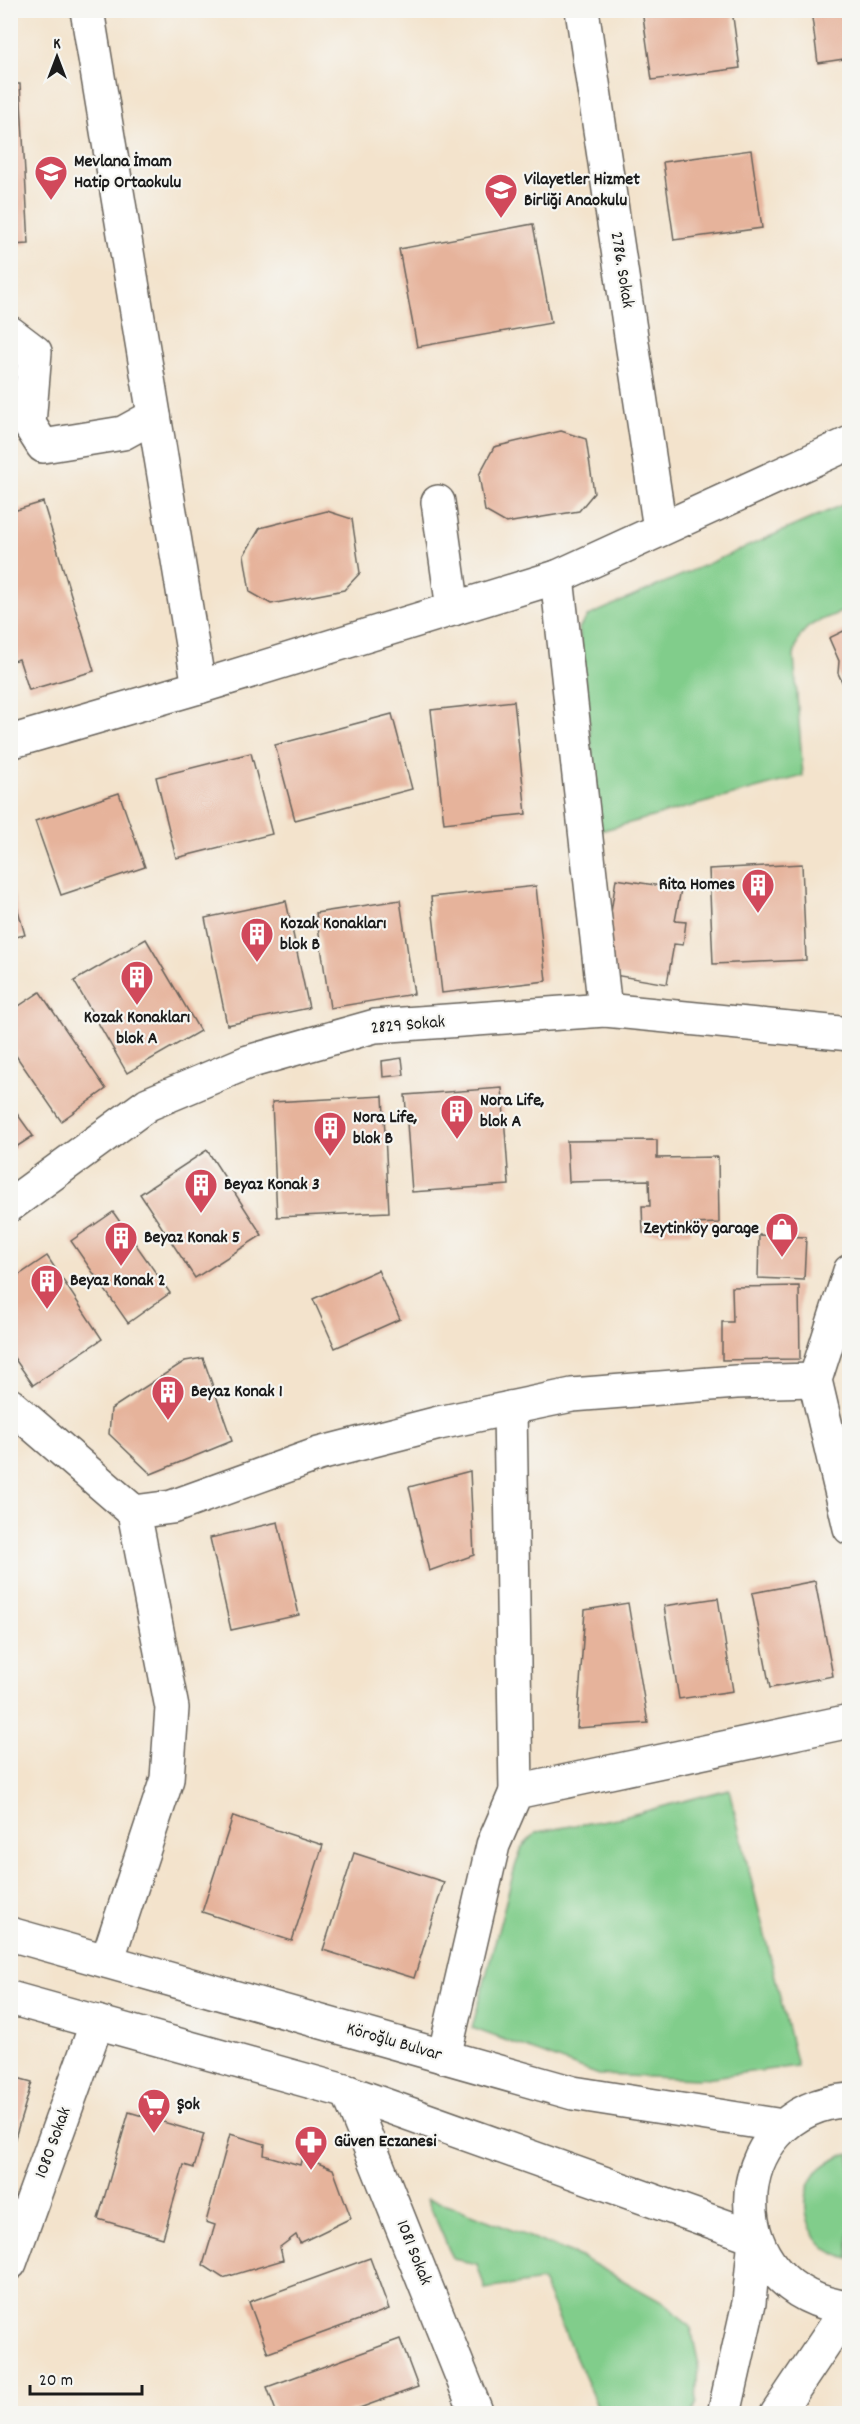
<svg xmlns="http://www.w3.org/2000/svg" width="860" height="2424" font-family="Dekko,sans-serif">
<rect width="100%" height="100%" fill="#f6f6f2"/>
<filter id="ink" filterUnits="userSpaceOnUse"><feTurbulence type="fractalNoise" baseFrequency=".0167" numOctaves="2"/><feDisplacementMap in="SourceGraphic" scale="12" xChannelSelector="R" yChannelSelector="G"/><feConvolveMatrix kernelMatrix="1 2 1 2 8 2 1 2 1" color-interpolation-filters="sRGB"/></filter>
<filter id="wash" filterUnits="userSpaceOnUse"><feTurbulence type="fractalNoise" baseFrequency=".008" numOctaves="4" result="noise"/><feDisplacementMap in="SourceGraphic" scale="24" xChannelSelector="R" yChannelSelector="G"/><feGaussianBlur stdDeviation="1.35" result="paint"/><feColorMatrix in="noise" values="0 0 0 0 0 0 0 0 0 0 0 0 0 0 0 0 0 1.4 0 .05"/><feComposite in="paint" operator="in"/></filter>
<g filter="url(#wash)">
<rect width="100%" height="100%" fill="#f3e3cc"/>
<!-- green -->
<g fill="#81cd8b" stroke="#4e7454" stroke-width="1.5">
<path d="M849,502V609C820,622 799,621 794,656L803,776L600,831L579,628L588,616Z"/>
<polygon points="729,1789 797,2066 698,2079 599,2075 472,2028 515,1867 522,1847 537,1832 623,1817"/>
<path d="M849,2153H850L849,2259C809,2251 790,2199 821,2168C828,2161 839,2157 849,2153Z"/>
<polygon points="427,2199 446,2204 583,2258 669,2306 691,2328 698,2361 696,2403 692,2413 600,2413 542,2281 485,2289 477,2264 453,2259"/>
</g>
<g id="blocks">
<!-- building -->
<g fill="#e6b39b">
<polygon points="642,10 732,10 740,68 652,80"/>
<polygon points="811,10 850,10 850,58 818,63"/>
<polygon points="10,84 20,84 29,244 10,245"/>
<polygon points="751,150 762,228 674,240 663,162"/>
<polygon points="533,224 551,323 417,347 399,249"/>
<polygon points="561,431 586,439 594,493 579,511 506,523 485,511 479,475 494,447"/>
<polygon points="43,502 94,671 29,690 19,659 10,662 10,512"/>
<polygon points="327,511 352,519 360,573 344,590 271,604 250,592 244,555 260,528"/>
<polygon points="850,628 850,699 838,673 839,661 829,638"/>
<polygon points="514,701 526,814 444,823 431,710"/>
<polygon points="392,714 412,789 295,820 275,745"/>
<polygon points="251,753 272,834 176,858 156,777"/>
<polygon points="119,793 145,867 61,895 35,821"/>
<polygon points="802,864 806,960 713,964 709,869"/>
<polygon points="616,879 681,889 675,921 686,922 683,945 674,944 667,984 602,973"/>
<polygon points="10,882 25,935 10,938"/>
<polygon points="536,886 546,981 442,993 431,897"/>
<polygon points="400,900 414,994 330,1008 316,913"/>
<polygon points="286,901 309,1008 227,1025 205,918"/>
<polygon points="146,939 200,1031 127,1073 74,981"/>
<polygon points="40,992 106,1089 61,1121 10,1047 10,1012"/>
<polygon points="402,1058 404,1075 383,1077 382,1061"/>
<polygon points="502,1088 509,1185 412,1192 405,1095"/>
<polygon points="383,1096 389,1212 277,1217 272,1102"/>
<polygon points="10,1104 33,1136 10,1151"/>
<polygon points="657,1140 657,1158 718,1157 719,1223 691,1224 691,1233 643,1233 642,1206 650,1206 649,1180 569,1182 567,1141"/>
<polygon points="207,1150 262,1235 195,1278 140,1194"/>
<polygon points="113,1212 170,1293 128,1323 71,1241"/>
<polygon points="759,1235 806,1237 804,1280 758,1278"/>
<polygon points="47,1256 102,1339 33,1385 10,1352 10,1281"/>
<polygon points="378,1270 400,1319 335,1348 313,1299"/>
<polygon points="799,1286 800,1359 722,1360 722,1322 733,1322 732,1287"/>
<polygon points="203,1358 232,1441 151,1474 109,1434 111,1409 185,1361"/>
<polygon points="470,1471 474,1555 429,1571 409,1487"/>
<polygon points="278,1522 299,1615 231,1630 210,1538"/>
<polygon points="815,1581 833,1676 770,1688 752,1593"/>
<polygon points="718,1598 733,1691 679,1699 664,1606"/>
<polygon points="628,1603 648,1723 577,1728 585,1610"/>
<polygon points="233,1816 323,1845 292,1941 202,1912"/>
<polygon points="354,1853 444,1882 414,1978 323,1950"/>
<polygon points="10,2076 32,2082 11,2151 10,2151"/>
<polygon points="129,2112 204,2134 194,2168 184,2165 163,2238 98,2219"/>
<polygon points="230,2134 265,2144 264,2155 300,2165 302,2157 333,2169 351,2218 300,2243 296,2235 280,2247 283,2260 223,2278 203,2265 215,2225 206,2222"/>
<polygon points="370,2258 389,2309 268,2353 249,2302"/>
<polygon points="400,2339 418,2387 343,2414 277,2414 267,2387"/>
</g>
</g>
</g>
<g filter="url(#ink)">
<use href="#blocks" fill-opacity="0" stroke="#67625a" stroke-width="1.5"/>
<g fill="none" stroke-linecap="round" stroke-linejoin="round">
<defs>
<g id="minor">
<polyline points="87,10 199,687"/>
<polyline points="582,10 660,529"/>
<polyline points="10,333 35,352 29,424 43,446 123,433 154,416"/>
<polyline points="438,502 453,609"/>
<polyline points="557,577 605,1010"/>
<polyline points="10,742 199,687 557,577 850,443"/>
<polyline points="10,1205 148,1104 248,1062 375,1026 605,1010 850,1034"/>
<polyline points="850,1271 815,1380 850,1528"/>
<polyline points="10,1405 134,1512 172,1507 319,1454 439,1423 572,1395 736,1382 815,1380"/>
<polyline points="510,1408 516,1792"/>
<polyline points="107,1961 167,1779 172,1708 134,1512"/>
<polyline points="444,2057 493,1845 516,1792 850,1721"/>
<polyline points="348,2092 477,2414"/>
<polyline points="10,2263 97,2022"/>
<polyline points="724,2414 749,2303 755,2237"/>
<polyline points="777,2414 848,2308"/>
</g>
<g id="major">
<polyline points="10,1934 573,2093 783,2126"/>
<polyline points="10,1998 348,2092 755,2237"/>
<path d="M850,2100C719,2109 716,2293 850,2308"/>
</g>
</defs>
<!-- minor casing -->
<use href="#minor" stroke="#67625a" stroke-width="36"/>
<!-- major casing -->
<use href="#major" stroke="#67625a" stroke-width="36"/>
<!-- minor -->
<use href="#minor" stroke="#fff" stroke-width="33"/>
<!-- major -->
<use href="#major" stroke="#fff" stroke-width="33"/>
</g>
</g>
<!-- icons -->
<defs>
<symbol id="school-pin" viewBox="-11 -11 22 30"><path d="M0 17L-7.5 6A9.5 9.5 0 1 1 7.5 6Z" fill="#d1495b" stroke="#f6f6f2"/><path d="M0-5L7-2L0 1L-7-2ZM-4 1L0 2.5L4 1V4Q0 6-4 4Z" fill="#fff"/></symbol>
<symbol id="building-pin" viewBox="-11 -11 22 30"><path d="M0 17L-7.5 6A9.5 9.5 0 1 1 7.5 6Z" fill="#d1495b" stroke="#f6f6f2"/><path d="M-4-6H4V6H1V3H-1V6H-4ZM-2.5-4.3h1.7v1.8h-1.7ZM.8-4.3h1.7v1.8H.8ZM-2.5-1h1.7V.8h-1.7ZM.8-1h1.7V.8H.8Z" fill="#fff"/></symbol>
<symbol id="shop-pin" viewBox="-11 -11 22 30"><path d="M0 17L-7.5 6A9.5 9.5 0 1 1 7.5 6Z" fill="#d1495b" stroke="#f6f6f2"/><path d="M-5-2.5h2.3a2.7 3.5 0 0 1 5.4 0H5L5.5 6h-11ZM-1.5-2.5h3a1.5 2.3 0 0 0-3 0Z" fill="#fff"/></symbol>
<symbol id="supermarket-pin" viewBox="-11 -11 22 30"><path d="M0 17L-7.5 6A9.5 9.5 0 1 1 7.5 6Z" fill="#d1495b" stroke="#f6f6f2"/><path d="M-6-5.5h2.5l.6 2H6L4.5 2H-2.5L-4.4-4H-6ZM-1.5 3.2a1.3 1.3 0 1 0 .1 0ZM3 3.2a1.3 1.3 0 1 0 .1 0Z" fill="#fff"/></symbol>
<symbol id="pharmacy-pin" viewBox="-11 -11 22 30"><path d="M0 17L-7.5 6A9.5 9.5 0 1 1 7.5 6Z" fill="#d1495b" stroke="#f6f6f2"/><path d="M-2-6h4v4h4v4h-4v4h-4v-4h-4v-4h4Z" fill="#fff"/></symbol>
</defs>
<g fill-rule="evenodd">
<use href="#school-pin" x="32" y="153" width="38" height="52"/>
<use href="#school-pin" x="482" y="171" width="38" height="52"/>
<use href="#building-pin" x="739" y="866" width="38" height="52"/>
<use href="#building-pin" x="238" y="915" width="38" height="52"/>
<use href="#building-pin" x="118" y="958" width="38" height="52"/>
<use href="#building-pin" x="438" y="1092" width="38" height="52"/>
<use href="#building-pin" x="311" y="1109" width="38" height="52"/>
<use href="#building-pin" x="182" y="1166" width="38" height="52"/>
<use href="#shop-pin" x="763" y="1210" width="38" height="52"/>
<use href="#building-pin" x="102" y="1219" width="38" height="52"/>
<use href="#building-pin" x="28" y="1262" width="38" height="52"/>
<use href="#building-pin" x="149" y="1373" width="38" height="52"/>
<use href="#supermarket-pin" x="135" y="2086" width="38" height="52"/>
<use href="#pharmacy-pin" x="292" y="2123" width="38" height="52"/>
</g>
<g text-anchor="middle" dominant-baseline="central" stroke-width="4.5" stroke-linejoin="round" paint-order="stroke">
<!-- poi labels -->
<g font-size="18" font-weight="bold" fill="#1c1c1c" stroke="#f6f6f2" text-anchor="start">
<text x="74" y="162">Mevlana İmam<tspan x="74" dy="21">Hatip Ortaokulu</tspan></text>
<text x="524" y="180">Vilayetler Hizmet<tspan x="524" dy="21">Birliği Anaokulu</tspan></text>
<text x="735" y="885" text-anchor="end">Rita Homes</text>
<text x="280" y="924">Kozak Konakları<tspan x="280" dy="21">blok B</tspan></text>
<text x="137" y="1018" text-anchor="middle">Kozak Konakları<tspan x="137" dy="21">blok A</tspan></text>
<text x="480" y="1101">Nora Life,<tspan x="480" dy="21">blok A</tspan></text>
<text x="353" y="1118">Nora Life,<tspan x="353" dy="21">blok B</tspan></text>
<text x="224" y="1185">Beyaz Konak 3</text>
<text x="759" y="1229" text-anchor="end">Zeytinköy garage</text>
<text x="144" y="1238">Beyaz Konak 5</text>
<text x="70" y="1281">Beyaz Konak 2</text>
<text x="191" y="1392">Beyaz Konak 1</text>
<text x="177" y="2105">Şok</text>
<text x="334" y="2142">Güven Eczanesi</text>
</g>
<!-- street labels -->
<g font-size="18" fill="#1c1c1c" stroke="#f6f6f2">
<text transform="translate(621 270) rotate(81)">2786. Sokak</text>
<text transform="translate(408 1026) rotate(-5)">2829 Sokak</text>
<text transform="translate(394 2043) rotate(16)">Köroğlu Bulvar</text>
<text transform="translate(54 2143) rotate(-70)">1080 Sokak</text>
<text transform="translate(413 2253) rotate(68)">1081 Sokak</text>
</g>
</g>
<!-- margin -->
<rect width="860" height="2424" fill="none" stroke="#f6f6f2" stroke-width="36"/>
<!-- north arrow -->
<g transform="translate(57 57)" stroke="#f6f6f2" stroke-width="4.5" paint-order="stroke">
<path d="M0-4.5L10 22L0 15L-10 22Z" fill="#1c1c1c"/>
<text y="-9" font-size="16" font-weight="bold" text-anchor="middle" fill="#1c1c1c">K</text>
</g>
<!-- scale -->
<path d="M30 2385v9h112v-9" fill="none" stroke="#1c1c1c" stroke-width="3"/>
<text x="39" y="2385" font-size="18" fill="#1c1c1c" stroke="#f6f6f2" stroke-width="4.5" paint-order="stroke">20 m</text>
</svg>
